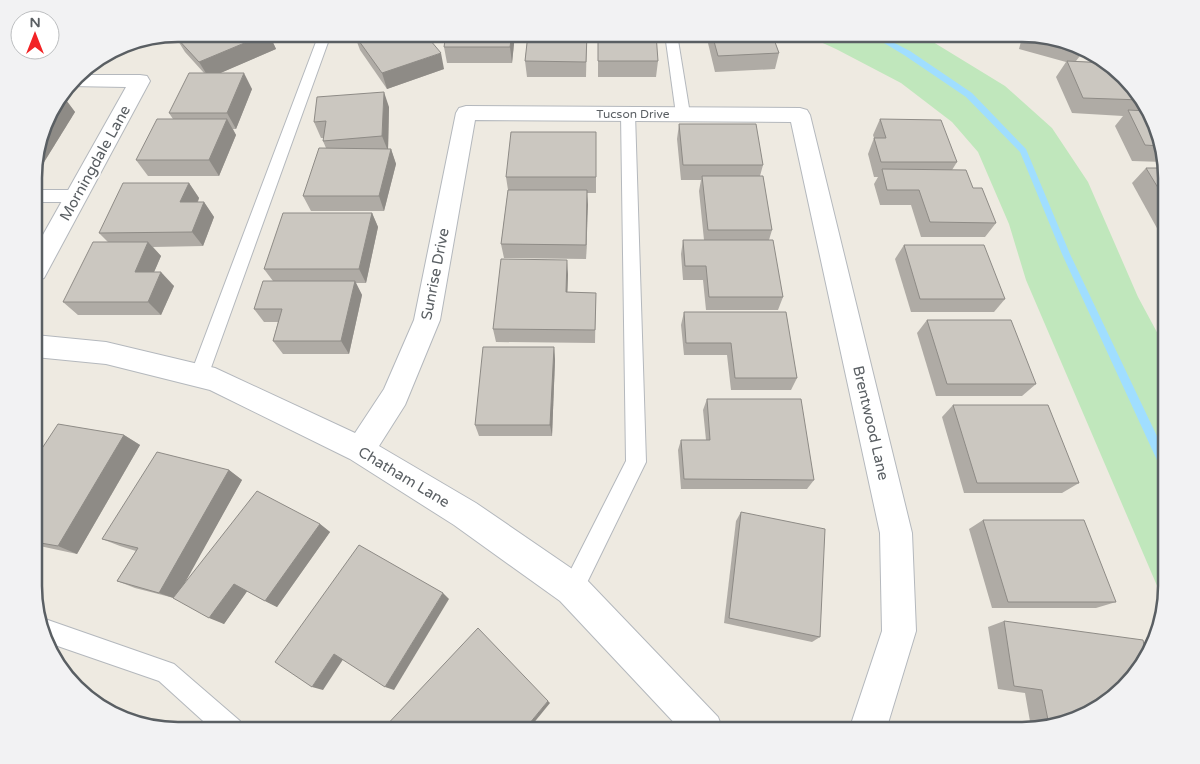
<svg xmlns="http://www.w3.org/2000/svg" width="1200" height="764" font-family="'Varela Round',sans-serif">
<rect width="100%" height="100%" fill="#eeeae1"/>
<!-- green -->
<polygon fill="#c0e7bc" points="803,34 920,34 1005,86 1052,128 1088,182 1138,297 1166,349 1166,595 1164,602 1026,280 1009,224 978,152 952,122 901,83 836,49"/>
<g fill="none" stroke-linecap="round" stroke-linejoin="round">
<!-- stream -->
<polygon fill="#a0deff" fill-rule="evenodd" points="869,34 877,34 910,51 972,93 1026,149 1070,254 1166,455 1166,472 1162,471 1062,254 1020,152 966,97 904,55"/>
<defs>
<g id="lane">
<polygon points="319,34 331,34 208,376 206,382 199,384 192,382 190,376"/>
<polygon points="665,34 677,34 690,114 688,117 678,117 676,114"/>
<polygon points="628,109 633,111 635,114 646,462 580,597 572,600 564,597 561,589 626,461 621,114 623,111"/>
<polygon points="35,190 77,190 83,192 85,196 83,200 77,202 35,202"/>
<polygon points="45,619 174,664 240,721 243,730 213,730 159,681 49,643 41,620"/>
</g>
<g id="street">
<polygon points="79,75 140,75 147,76 150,81 44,278 35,281 35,249 126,87 70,86"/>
<polygon points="466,106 800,108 807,110 810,115 912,533 916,631 886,730 849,730 882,631 880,533 791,122 475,120 440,320 405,405 379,446 476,503 584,577 718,717 723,730 681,730 560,601 454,525 350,459 210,390 106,364 35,357 35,335 106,342 215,368 355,433 384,389 414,320 456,113 459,108"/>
</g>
</defs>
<!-- lane casing -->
<use href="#lane" stroke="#b4b8bd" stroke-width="2"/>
<!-- street casing -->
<use href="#street" stroke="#b4b8bd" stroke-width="2"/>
<!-- lane -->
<use href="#lane" fill="#fff" fill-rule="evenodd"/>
<!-- street -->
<use href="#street" fill="#fff" fill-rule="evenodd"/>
</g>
<!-- wall -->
<g fill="#afaba5">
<polygon points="181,34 269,34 276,49 220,73 252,89 236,129 233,129 236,135 219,176 148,176 136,160 173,119 169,113 204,73 185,52 175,36"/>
<polygon points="354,34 444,69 387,89 360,50"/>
<polygon points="446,34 515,34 512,63 447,63 444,47"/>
<polygon points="528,34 587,34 586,77 527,77 525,61"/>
<polygon points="598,34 658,61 656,77 598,77"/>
<polygon points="707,34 772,34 779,53 775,69 715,72 707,39"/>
<polygon points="1023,34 1083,52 1076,61 1106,63 1147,106 1142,111 1148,111 1164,162 1132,161 1115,126 1123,116 1072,113 1056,77 1066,62 1019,49"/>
<polygon points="168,36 163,44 127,44"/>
<polygon points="63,96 75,112 41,167 35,167 35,160"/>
<polygon points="389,107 388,149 391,149 396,164 384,211 311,211 303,196 326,148 323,141 324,138 321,138 314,122"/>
<polygon points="880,119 957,162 952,170 973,188 996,223 985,237 921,237 911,205 880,205 874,184 878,177 874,177 868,154 874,138 873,135"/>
<polygon points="679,124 763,165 760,176 772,230 769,240 783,297 778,310 706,310 703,280 683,280 681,254 683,240 704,240 699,191 701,180 681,180 677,139"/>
<polygon points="596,132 596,193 587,193 586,259 504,258 501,244 508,190 506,177"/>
<polygon points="1146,168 1166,168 1166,230 1158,230 1132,183"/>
<polygon points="189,183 199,198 198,202 204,202 214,217 203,246 153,247 161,256 154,272 174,286 161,315 78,315 63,302 108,242 99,233"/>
<polygon points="372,213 378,227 366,283 356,283 362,295 349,354 283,354 273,341 278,322 264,322 254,309 273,281 264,269"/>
<polygon points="904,245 1005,299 994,312 911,312 895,259"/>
<polygon points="568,274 567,292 596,293 595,343 496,342 493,329"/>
<polygon points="684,312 797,378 791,390 731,390 727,355 684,355 681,325"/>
<polygon points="927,320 1036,384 1022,396 936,396 917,333"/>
<polygon points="554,347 555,360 552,436 479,436 475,425"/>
<polygon points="707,399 814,480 807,489 681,489 678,450 681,440 706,440 703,410"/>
<polygon points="953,405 1079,483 1062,493 964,493 942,417"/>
<polygon points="124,435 140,445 77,554 35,545 35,459"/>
<polygon points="229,470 242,480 184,583 320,524 330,532 277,607 265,601 247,591 224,624 174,598 135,588 117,581 136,551 120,546 102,539"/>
<polygon points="741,512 820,637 812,642 724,623 736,521"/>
<polygon points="983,520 1116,602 1096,608 992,608 969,529"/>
<polygon points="1004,621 1094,711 1037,728 1031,727 1025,693 998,689 988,627"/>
</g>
<!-- shaded-wall -->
<g fill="#8e8b86">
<polygon points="266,34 269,34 276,49 209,78 199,62"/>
<polygon points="512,34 515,34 512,63 510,47"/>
<polygon points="168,36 163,44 159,38"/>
<polygon points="441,53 444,69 387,89 382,73"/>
<polygon points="244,73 252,89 236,129 227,113"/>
<polygon points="384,92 389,107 388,151 382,136"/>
<polygon points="63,96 75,112 41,167 35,160 47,121"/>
<polygon points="227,119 236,135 219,176 209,160"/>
<polygon points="391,149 396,164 384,211 379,196"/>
<polygon points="189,183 199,198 191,217 180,202"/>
<polygon points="587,190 588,205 586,259 586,245"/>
<polygon points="204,202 214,217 203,246 192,232"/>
<polygon points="372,213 378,227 366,283 359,269"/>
<polygon points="148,242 161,256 148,286 135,272"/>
<polygon points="567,260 568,274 567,306 566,292"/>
<polygon points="161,272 174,286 161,315 148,302"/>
<polygon points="355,281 362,295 349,354 341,341"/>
<polygon points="554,347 555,360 552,436 550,425"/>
<polygon points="124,435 140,445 77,554 58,546"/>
<polygon points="229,470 242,480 176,599 159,593"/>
<polygon points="320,524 330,532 277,607 265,601"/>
<polygon points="234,584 248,590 224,624 209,618"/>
<polygon points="443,593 449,599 394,690 385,687"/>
<polygon points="334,654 344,658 323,690 312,687"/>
<polygon points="548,701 550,703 528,730 524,730"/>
</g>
<!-- building -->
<g fill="#cbc7c0" stroke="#8e8b86">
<polygon points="181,34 266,34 199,62 175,36"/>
<polygon points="354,34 425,34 441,53 382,73"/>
<polygon points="446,34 512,34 510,47 444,47"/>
<polygon points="528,34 587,34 586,62 525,61"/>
<polygon points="598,34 656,34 658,61 598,61"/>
<polygon points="712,34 772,34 779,53 718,56"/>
<polygon points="1067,61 1106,63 1142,100 1083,98"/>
<polygon points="189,73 244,73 227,113 169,113"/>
<polygon points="384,92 382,136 323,141 326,121 314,122 317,97"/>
<polygon points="63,96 47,121 49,114"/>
<polygon points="1128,110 1148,111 1159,146 1145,145"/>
<polygon points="157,119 227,119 209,160 136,160"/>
<polygon points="880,119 941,120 957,162 881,162 874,138 886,138"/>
<polygon points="679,124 756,124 763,165 683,165"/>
<polygon points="511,132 596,132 596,177 506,177"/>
<polygon points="319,148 391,149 379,196 303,196"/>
<polygon points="1146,168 1166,168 1166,201"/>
<polygon points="882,169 966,170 973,188 982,188 996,223 930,222 919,190 887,190"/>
<polygon points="702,176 763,176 772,230 708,230"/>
<polygon points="123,183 189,183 180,202 204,202 192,232 99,233"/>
<polygon points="508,190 587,190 586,245 501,244"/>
<polygon points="283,213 372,213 359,269 264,269"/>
<polygon points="683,240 773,240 783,297 709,297 706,266 685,266"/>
<polygon points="93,242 148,242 135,272 161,272 148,302 63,302"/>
<polygon points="904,245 984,245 1005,299 920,299"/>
<polygon points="501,259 567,260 566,292 596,293 595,330 493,329"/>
<polygon points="263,281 355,281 341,341 273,341 282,309 254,309"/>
<polygon points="684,312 786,312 797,378 735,378 731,343 686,343"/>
<polygon points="927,320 1011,320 1036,384 947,384"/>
<polygon points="483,347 554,347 550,425 475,425"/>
<polygon points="707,399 801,399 814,480 684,479 681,440 710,440"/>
<polygon points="953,405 1048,405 1079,483 977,483"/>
<polygon points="58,424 124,435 58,546 35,542 35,459"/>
<polygon points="157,452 229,470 159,593 117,581 138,548 102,539"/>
<polygon points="257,491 320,524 265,601 234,584 209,618 173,598"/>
<polygon points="741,512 825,529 820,637 729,618"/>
<polygon points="983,520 1084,520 1116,602 1008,602"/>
<polygon points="359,545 443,593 385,687 334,654 312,687 275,662"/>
<polygon points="1004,621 1143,640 1146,653 1142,666 1094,711 1049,725 1042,690 1014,686"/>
<polygon points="478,628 548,701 524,730 382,730"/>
</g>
<g text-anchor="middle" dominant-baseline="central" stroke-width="4" stroke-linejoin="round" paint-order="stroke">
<!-- far-street labels -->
<g font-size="12" fill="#5a5f63" stroke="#fff">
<text x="633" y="114">Tucson Drive</text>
</g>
<!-- street labels -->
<g font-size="15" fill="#5a5f63" stroke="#fff">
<text transform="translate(95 163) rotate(-61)">Morningdale Lane</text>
<text transform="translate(435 274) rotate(-79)">Sunrise Drive</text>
<text transform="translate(871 423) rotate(77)">Brentwood Lane</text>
<text transform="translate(404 477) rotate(31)">Chatham Lane</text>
</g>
</g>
<!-- crop -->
<path d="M0 0H1200V764H0ZM178 42H1022A136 136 0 0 1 1158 178V586A136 136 0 0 1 1022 722H178A136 136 0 0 1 42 586V178A136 136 0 0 1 178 42Z" fill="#f2f2f3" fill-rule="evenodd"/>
<path fill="none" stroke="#5a5f63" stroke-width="2.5" d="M178 42H1022A136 136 0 0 1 1158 178V586A136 136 0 0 1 1022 722H178A136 136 0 0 1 42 586V178A136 136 0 0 1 178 42Z"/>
<!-- north arrow -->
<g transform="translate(35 35)"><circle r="24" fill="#ffffff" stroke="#bdbfc1"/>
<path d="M0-4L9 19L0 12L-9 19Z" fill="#f22325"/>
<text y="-8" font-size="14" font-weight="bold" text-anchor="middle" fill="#5a5f63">N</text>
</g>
</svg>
